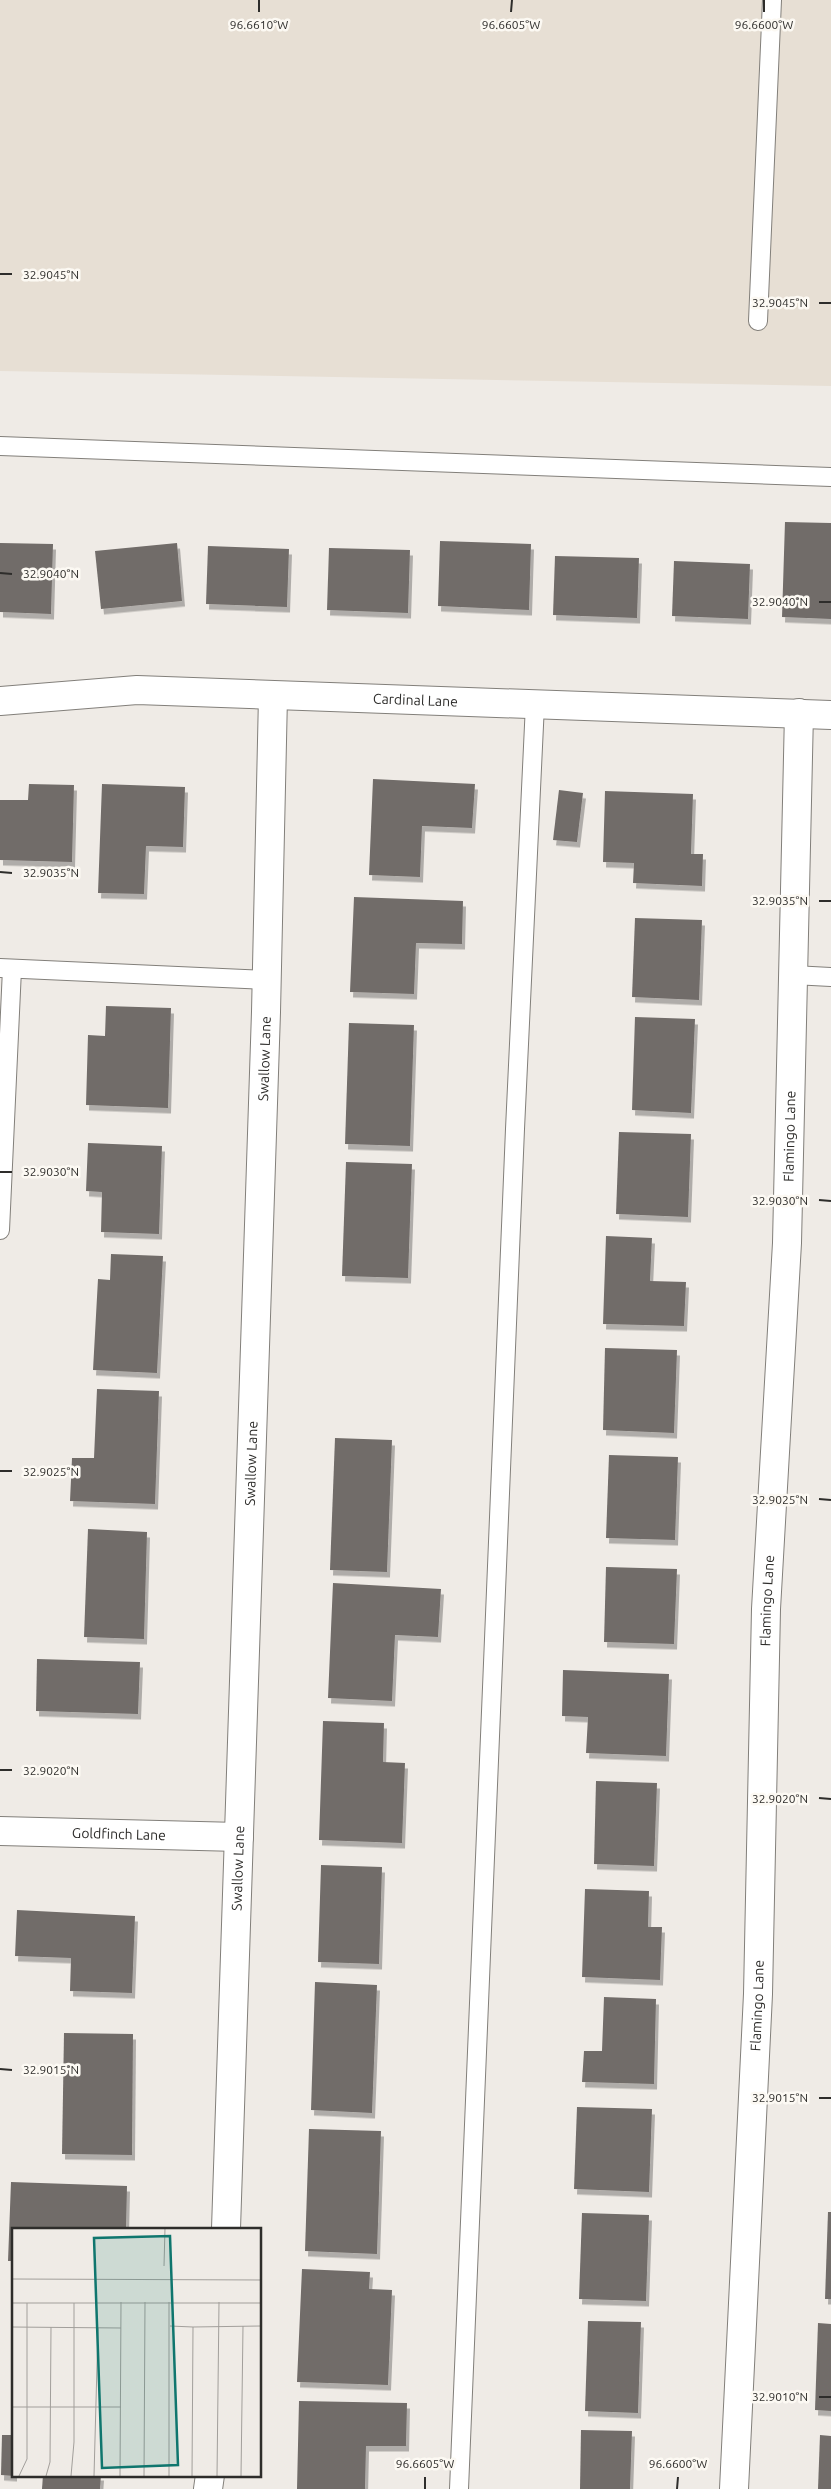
<svg xmlns="http://www.w3.org/2000/svg" width="831" height="2489" font-family="Ubuntu,sans-serif">
<defs>
<filter id="shadow"><feDropShadow dx="3" dy="5.5" stdDeviation="0" flood-color="#0004"/></filter>
</defs>
<rect width="100%" height="100%" fill="#efebe6"/>
<!-- built -->
<polygon fill="#e7dfd4" points="0,0 831,0 831,386 0,371"/>
<!-- building -->
<g fill="#716c69" filter="url(#shadow)">
<polygon points="785,522 831,523 831,619 782,617"/>
<polygon points="440,541 531,544 529,610 438,606"/>
<polygon points="0,543 53,544 51,614 0,612"/>
<polygon points="177,543 182,601 101,609 95,551"/>
<polygon points="208,546 289,549 287,607 206,604"/>
<polygon points="329,548 410,550 408,613 327,610"/>
<polygon points="555,556 639,558 637,618 553,615"/>
<polygon points="674,561 750,564 748,619 672,616"/>
<polygon points="373,779 475,784 472,828 422,826 420,877 369,875"/>
<polygon points="29,784 74,785 72,862 0,860 0,800 28,800"/>
<polygon points="102,784 185,787 183,847 146,846 144,894 98,893"/>
<polygon points="559,790 583,793 577,842 553,840"/>
<polygon points="605,791 693,794 691,854 703,854 702,886 633,883 634,863 603,862"/>
<polygon points="354,897 463,901 462,944 416,943 414,994 350,992"/>
<polygon points="635,918 702,920 699,1000 632,997"/>
<polygon points="106,1006 171,1008 168,1108 86,1105 88,1035 105,1036"/>
<polygon points="635,1017 695,1019 691,1113 632,1110"/>
<polygon points="349,1023 414,1025 410,1146 345,1144"/>
<polygon points="619,1132 691,1134 688,1217 616,1214"/>
<polygon points="88,1143 162,1146 159,1234 101,1232 102,1192 86,1191"/>
<polygon points="346,1162 412,1164 408,1278 342,1276"/>
<polygon points="606,1236 652,1238 650,1281 686,1282 684,1326 603,1324"/>
<polygon points="111,1254 163,1256 157,1373 93,1370 98,1279 110,1280"/>
<polygon points="605,1348 677,1350 674,1433 603,1430"/>
<polygon points="97,1389 159,1391 155,1504 70,1501 72,1458 94,1458"/>
<polygon points="335,1438 392,1440 387,1572 330,1570"/>
<polygon points="609,1455 678,1457 675,1540 606,1538"/>
<polygon points="88,1529 147,1532 144,1639 84,1637"/>
<polygon points="606,1567 677,1569 674,1644 604,1642"/>
<polygon points="333,1583 441,1589 438,1637 395,1635 392,1701 328,1698"/>
<polygon points="37,1659 140,1662 138,1714 36,1711"/>
<polygon points="563,1670 669,1674 666,1756 586,1753 588,1717 562,1716"/>
<polygon points="323,1721 384,1723 383,1762 405,1763 402,1843 319,1840"/>
<polygon points="596,1781 657,1783 654,1866 594,1864"/>
<polygon points="321,1865 382,1867 379,1964 318,1962"/>
<polygon points="585,1889 649,1891 648,1927 662,1927 660,1980 582,1977"/>
<polygon points="17,1910 135,1916 132,1993 70,1991 71,1958 15,1956"/>
<polygon points="315,1982 377,1985 372,2113 311,2110"/>
<polygon points="604,1997 656,1999 654,2084 582,2082 584,2051 602,2051"/>
<polygon points="64,2033 133,2034 132,2155 62,2154"/>
<polygon points="577,2107 652,2109 649,2192 574,2189"/>
<polygon points="309,2129 381,2131 377,2254 305,2251"/>
<polygon points="11,2182 127,2186 126,2229 14,2229 14,2261 8,2261"/>
<polygon points="828,2212 831,2212 831,2299 825,2299"/>
<polygon points="582,2213 649,2215 646,2301 579,2299"/>
<polygon points="302,2269 370,2272 369,2289 392,2290 388,2385 297,2382"/>
<polygon points="588,2321 641,2322 638,2413 585,2411"/>
<polygon points="818,2323 831,2324 831,2411 815,2410"/>
<polygon points="299,2401 407,2403 406,2446 366,2446 365,2489 297,2489"/>
<polygon points="581,2430 632,2431 630,2489 580,2489"/>
<polygon points="2,2435 14,2435 14,2476 1,2475"/>
<polygon points="820,2435 831,2436 831,2489 818,2489"/>
<polygon points="43,2475 101,2475 100,2489 42,2489"/>
</g>
<g fill="none" stroke-linecap="round" stroke-linejoin="round">
<defs>
<g id="lane">
<polyline points="758,321 772,0"/>
<polyline points="0,446 831,477"/>
<polyline points="0,968 267,980"/>
<polyline points="793,975 831,977"/>
<polyline points="0,1230 12,969"/>
<polyline points="459,2489 515,1129 535,704"/>
</g>
<g id="street">
<path id="s1" d="M0,701L137,690L831,715"/>
<path id="s2" d="M0,1831L239,1837"/>
<path id="s3" d="M226,2229L266,1012L273,696"/>
<polyline points="208,2489 210,2475"/>
<path id="s4" d="M734,2489L758,1994L766,1609L787,1243L799,713"/>
</g>
</defs>
<!-- lane casing -->
<use href="#lane" stroke="#827f7a" stroke-width="20"/>
<!-- street casing -->
<use href="#street" stroke="#827f7a" stroke-width="30"/>
<!-- lane -->
<use href="#lane" stroke="#fff" stroke-width="18"/>
<!-- street -->
<use href="#street" stroke="#fff" stroke-width="28"/>
</g>
<!-- ticks -->
<path fill="none" stroke="#2e2d2b" stroke-width="2" d="M259,12V0M511,12L512,0M764,12V0M0,274H12M819,303H831M0,573L12,574M819,602H831M0,872L12,873M819,901H831M0,1172H12M819,1200L831,1201M0,1471H12M819,1499L831,1500M0,1770H12M819,1798L831,1799M0,2069L12,2070M819,2098H831M819,2397H831M425,2489V2477M677,2489L678,2477"/>
<g text-anchor="middle" dominant-baseline="central" stroke-width="5" stroke-linejoin="round" paint-order="stroke">
<!-- street labels -->
<g font-size="14" fill="#2e2d2b" stroke="#fcf9f3">
<text stroke="none"><textPath href="#s1" startOffset="416">Cardinal Lane</textPath></text>
<text stroke="none"><textPath href="#s3" startOffset="1171">Swallow Lane</textPath></text>
<text stroke="none"><textPath href="#s4" startOffset="1354">Flamingo Lane</textPath></text>
<text stroke="none"><textPath href="#s3" startOffset="766">Swallow Lane</textPath></text>
<text stroke="none"><textPath href="#s4" startOffset="889">Flamingo Lane</textPath></text>
<text stroke="none"><textPath href="#s2" startOffset="119">Goldfinch Lane</textPath></text>
<text stroke="none"><textPath href="#s3" startOffset="361">Swallow Lane</textPath></text>
<text stroke="none"><textPath href="#s4" startOffset="484">Flamingo Lane</textPath></text>
</g>
</g>
<!-- overview -->
<g transform="translate(12 2228)">
<rect width="249" height="249" fill="#efebe6"/>
<path fill="none" stroke="#a29f9b" stroke-width="1" d="M152,38L153,0M0,51L249,52M0,75H249M158,98L181,99M0,99L109,100M0,179H109M7,248L15,231V75M34,248L38,234L39,99M59,248L62,214V75M82,248L86,100M108,248L109,74M132,248L133,74M157,248V74M180,248L181,99L249,98M205,248L207,74M229,248L231,98"/>
<path fill="#0f766e" fill-opacity="0.15" stroke="#0f766e" stroke-width="2.5" d="M158,8L166,237L90,240L82,10Z"/>
<rect width="249" height="249" fill="none" stroke="#2e2d2b" stroke-width="2.5"/>
</g>
<g font-size="12" text-anchor="middle" fill="#2e2d2b" stroke="#fcf9f3" stroke-width="5" stroke-linejoin="round" paint-order="stroke">
<text x="259" y="29">96.6610°W</text>
<text x="511" y="29">96.6605°W</text>
<text x="764" y="29">96.6600°W</text>
<text x="51" y="279">32.9045°N</text>
<text x="780" y="307">32.9045°N</text>
<text x="51" y="578">32.9040°N</text>
<text x="780" y="606">32.9040°N</text>
<text x="51" y="877">32.9035°N</text>
<text x="780" y="905">32.9035°N</text>
<text x="51" y="1176">32.9030°N</text>
<text x="780" y="1205">32.9030°N</text>
<text x="51" y="1476">32.9025°N</text>
<text x="780" y="1504">32.9025°N</text>
<text x="51" y="1775">32.9020°N</text>
<text x="780" y="1803">32.9020°N</text>
<text x="51" y="2074">32.9015°N</text>
<text x="780" y="2102">32.9015°N</text>
<text x="780" y="2401">32.9010°N</text>
<text x="425" y="2468">96.6605°W</text>
<text x="678" y="2468">96.6600°W</text>
</g>
</svg>
